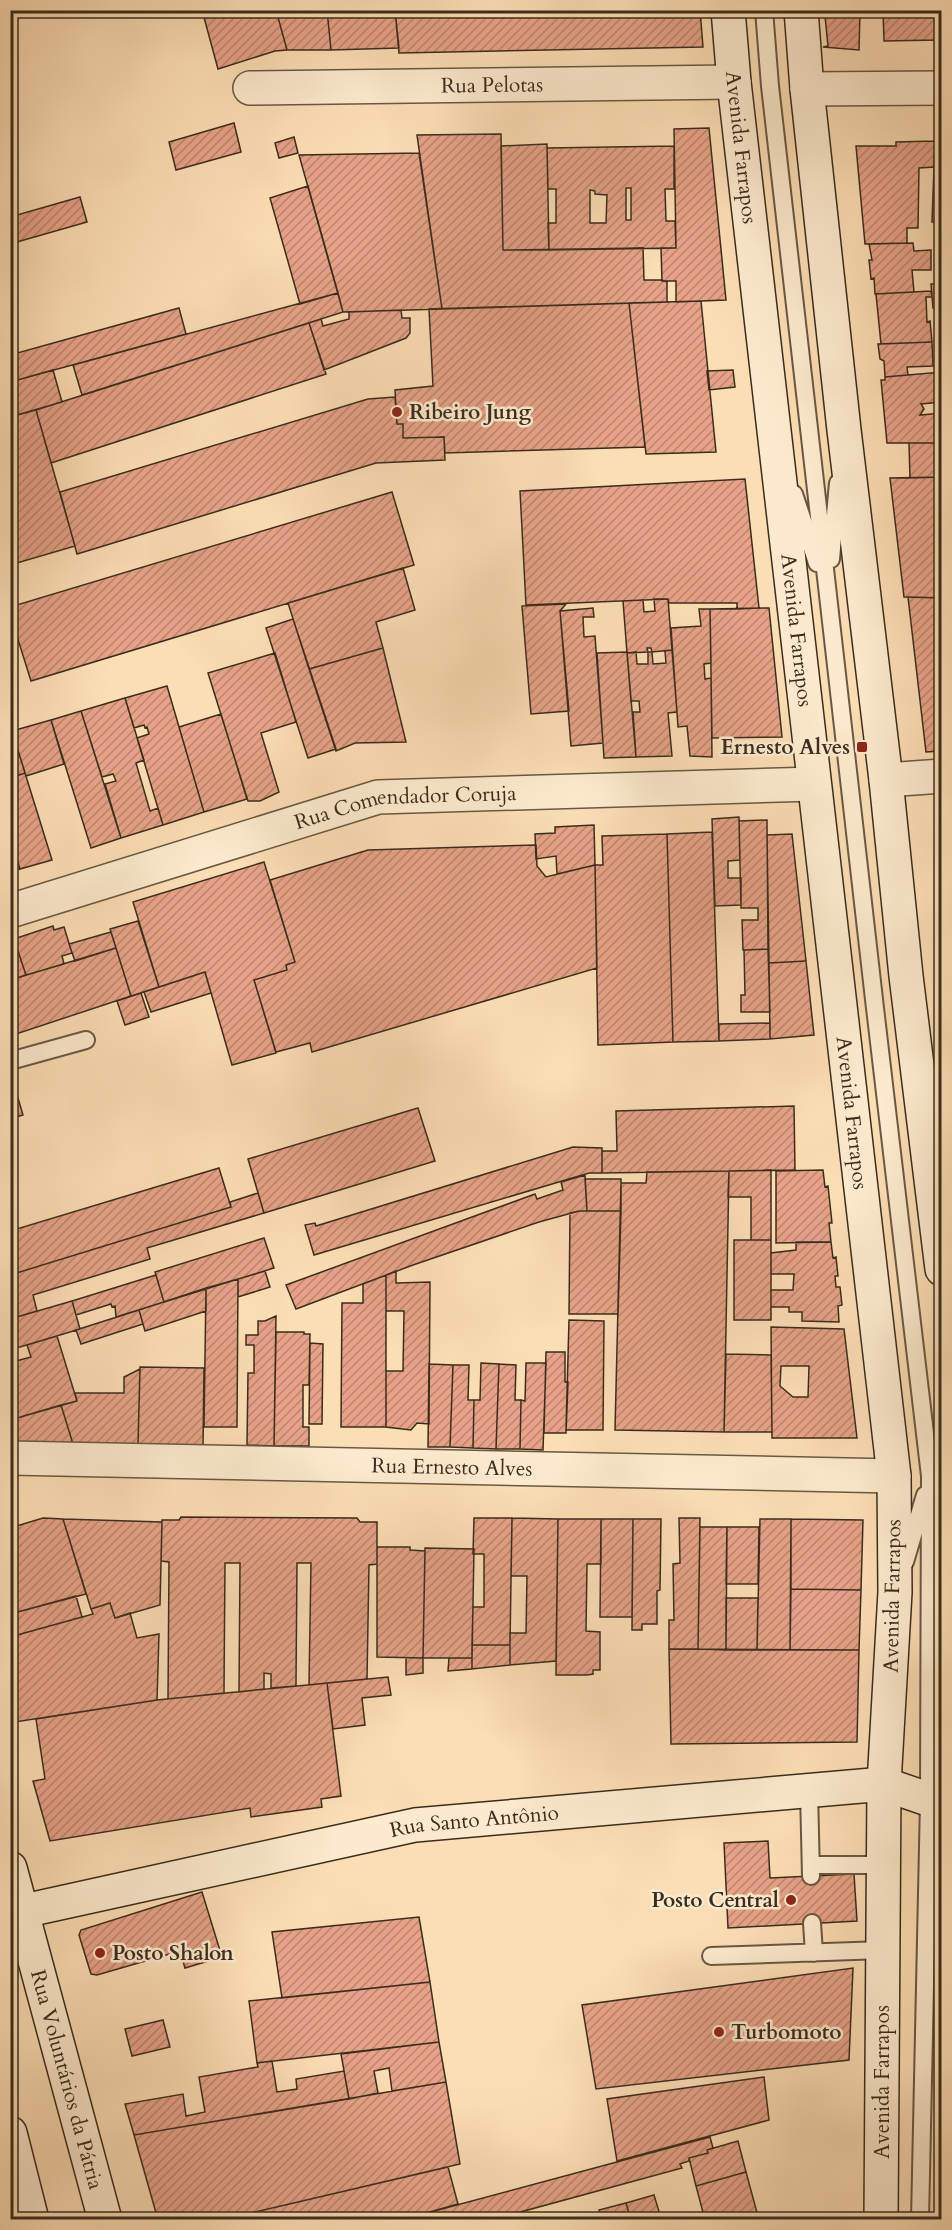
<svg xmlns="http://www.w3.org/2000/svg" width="952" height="2230" font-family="Cardo,serif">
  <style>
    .building { fill: url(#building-hatch); stroke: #3a2c1e; stroke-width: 1.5; fill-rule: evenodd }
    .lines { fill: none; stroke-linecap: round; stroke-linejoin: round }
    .lane-casing { stroke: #6a5844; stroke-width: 20 }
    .street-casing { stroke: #6a5844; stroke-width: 36 }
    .secondary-casing { stroke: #3a2c1e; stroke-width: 36 }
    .lane { stroke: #fdeace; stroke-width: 16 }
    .street { stroke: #fdeace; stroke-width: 33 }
    .secondary { stroke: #fdeace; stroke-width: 33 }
    .poi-dot { fill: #8f2418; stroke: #fdeace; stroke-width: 2 }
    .labels { text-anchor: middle; stroke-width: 5; stroke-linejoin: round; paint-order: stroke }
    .street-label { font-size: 21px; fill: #3a2c1e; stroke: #fdeace }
    .poi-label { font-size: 21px; font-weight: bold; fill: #3a2c1e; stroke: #fdeace; text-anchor: start }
  </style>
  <defs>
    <pattern id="building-hatch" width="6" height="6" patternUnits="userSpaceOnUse" patternTransform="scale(1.5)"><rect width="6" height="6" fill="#e7a287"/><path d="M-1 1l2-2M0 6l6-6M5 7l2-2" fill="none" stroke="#bc846e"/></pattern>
  </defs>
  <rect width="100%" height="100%" fill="#fcdeb4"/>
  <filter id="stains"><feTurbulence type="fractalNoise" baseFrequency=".00333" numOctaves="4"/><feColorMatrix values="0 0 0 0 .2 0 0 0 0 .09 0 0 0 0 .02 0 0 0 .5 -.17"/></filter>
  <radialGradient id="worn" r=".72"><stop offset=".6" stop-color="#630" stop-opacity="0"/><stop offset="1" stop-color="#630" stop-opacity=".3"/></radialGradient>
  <path class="building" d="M202 10H276L287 50 275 51 218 69Z
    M276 10H327L331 50H287Z
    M327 10H395L399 48 331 50Z
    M395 10H700L703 47 399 53Z
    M821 10H844L860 13 859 50 823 47 828 46 825 16H822Z
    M883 10H939V40L884 41Z
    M234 123 241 152 176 170 169 142Z
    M709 128 726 300 676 302V281H662L661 248H676L674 129Z
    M501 134 503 250 643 248 644 280H662L667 282V302L442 309 417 135Z
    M294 137 298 153 279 158 275 143Z
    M935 141 934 167 919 168 918 228H907V243L865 244 856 146H896V142Z
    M935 141H942V222H932Z
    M547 144 549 250H503L501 146Z
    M674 146V189H665L666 221H675L676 248 549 250 548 223H556V189H548L547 148ZM626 188H631V220H626ZM590 190 595 191V194L607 195 606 223H590Z
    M419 153 442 309 343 312 299 155Z
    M308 186 338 293 300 304 270 198Z
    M80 197 87 222 10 244V217Z
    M913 243 914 251 931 250V270H912L914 292 875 294 874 278 871 279 869 260H872L869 244Z
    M931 284H942V308H933Z
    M931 291 932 297H926L927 322 930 321 932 342 881 344 876 294Z
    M338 293 343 312 82 395 73 365Z
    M701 301 716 452 646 454 629 303Z
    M629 303 645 447 445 453 444 437 403 438V424H397L395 390 433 386 429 309Z
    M179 308 186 334 10 382V355Z
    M401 310 402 318H410V333L406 338 324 370 309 323 321 319 323 326 349 319V312Z
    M309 323 326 374 51 463 36 410Z
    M932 342 933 366 907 367 908 375 885 377 884 361 880 359 878 344Z
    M53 370 62 402 10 417V382Z
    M733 370 735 387 709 390 707 371Z
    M942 372V402L921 404 924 409 920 415 942 413V443H887L881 380H885V377Z
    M395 397 397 424H403V438L444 437 445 460 376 463 77 554 60 492 368 399Z
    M36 410 75 546 10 565V417Z
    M909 443H942V477L910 478Z
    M942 477V598L904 597 890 478Z
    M745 479 759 608 737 609V603H669L668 599 526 605 520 491Z
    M392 492 414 565 31 681 10 614V607Z
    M403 568 415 610 376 622 383 648 309 669 288 603Z
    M908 597 942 598V751L926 752Z
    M654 599H668L672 650 652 652 651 648H647L648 652 627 653 623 601 643 600 644 612 655 611Z
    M566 604 560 611 569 711 531 714 522 606Z
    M593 608 594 617H583L584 637 595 636 603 743 571 746 560 611Z
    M769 608 782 737 712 738 710 609Z
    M699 609H710L711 663 704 664 705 679 711 678 712 757 690 756 687 726 678 727 671 628 701 626Z
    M293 619 336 749 308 758 266 628Z
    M383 648 406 742 355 743 336 751 309 669Z
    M672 650 677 712 668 713 672 756 636 757 633 712H640L639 701H631L627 653 636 652 637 664H648V652H652L653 664 666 663 665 651Z
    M627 652 636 757 604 758 597 653Z
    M275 653 296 722 261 733 279 792 260 801H248L208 673Z
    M167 686 204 812 163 825 137 738 149 734 147 727 145 728 144 725 134 728 125 698Z
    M125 698 144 760 136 763 150 811 158 808 163 825 121 838 105 784 116 781 113 774 102 777 81 711Z
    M81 711 121 838 91 848 51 720Z
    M221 714 247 799 204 812 179 727Z
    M51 720 64 764 26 776 12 731Z
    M12 731 25 773 10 778V732Z
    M25 773 52 860 20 869 10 837V778Z
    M739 817 740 860 728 861V878H741V905L715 906 712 819Z
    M942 817V838L937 839V822Z
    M767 820 768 949 743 950 742 920H758V908H741L739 821Z
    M594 825 595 865 557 874 556 856 536 859 535 834 555 833V827Z
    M712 832 719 1041 673 1042 667 834Z
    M667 834 673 1042 598 1045 595 865H603L602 836Z
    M792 834 806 961 769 963 767 835Z
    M10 837 20 869 10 873Z
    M942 838V882H937V839Z
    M536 845 537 866 546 877 595 865 597 968 312 1052 310 1043 276 1052 254 980 287 970 286 965 295 962 270 880 368 850Z
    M264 862 295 962 286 965 287 970 254 980 276 1053 232 1065 205 972 159 987 133 902Z
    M138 921 159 987 131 996 110 929Z
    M53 926 54 930 64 927 72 953 62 956 64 964 26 975 14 939Z
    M111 932 116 948 75 961 69 944Z
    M14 939 26 975 10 980V940Z
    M116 948 131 996 10 1036V980Z
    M768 949 770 1012H741V995H745L744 950Z
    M806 961 814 1035 770 1039 769 963Z
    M205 972 211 993 151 1012 144 992Z
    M141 993 149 1017 125 1025 117 1001Z
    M770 1023V1039L719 1041V1024Z
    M10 1071 23 1115 10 1119Z
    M794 1106 795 1170 602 1173V1151H617L616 1111Z
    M418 1108 435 1161 264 1213 248 1159Z
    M573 1147 602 1148V1173H589L314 1255 305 1225 315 1223 316 1226Z
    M219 1168 231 1207 10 1275V1231Z
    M771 1170V1240H751V1197H728L729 1171Z
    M823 1170 825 1187 828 1186 832 1223H829L831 1242 776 1243V1171Z
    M729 1171 724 1432 615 1430 621 1183H646L647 1172Z
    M585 1175 587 1211H579L539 1222 413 1265 296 1309 286 1285 535 1194 537 1199 563 1190 561 1182Z
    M585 1179H621V1211H587Z
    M258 1193 264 1213 147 1248 150 1259 33 1295 37 1311 10 1319V1275L231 1207 230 1202Z
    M579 1211H621L618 1314H569L570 1213Z
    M264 1238 274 1268 164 1302 155 1272Z
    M734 1240H771V1320H734Z
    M796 1242H831L833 1258 836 1257 838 1276H835L836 1287H840L842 1305 838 1306 839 1322 802 1321V1312H789V1307H771V1290H793L794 1274H771V1253L796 1250Z
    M265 1271 270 1287 238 1297V1279Z
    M396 1271V1283L430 1282 429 1424 417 1423 411 1430 386 1427V1371H403L404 1311H386V1275Z
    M156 1275 164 1302 116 1317 115 1306 112 1307 111 1304 76 1315 72 1301Z
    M386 1275V1427H341L342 1303H363V1284Z
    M238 1279 237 1427H204L206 1288Z
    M206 1288V1311L145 1331 139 1310Z
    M72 1301 80 1329 10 1350V1319Z
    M139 1310 143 1324 81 1344 76 1330Z
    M276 1316 274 1446 247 1445 248 1373H254V1345H246V1335H258V1321H265Z
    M569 1320 604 1321 603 1430H566Z
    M771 1327 844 1329 857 1438H772ZM781 1366H809L808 1397H793L780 1386Z
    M276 1332H304V1334H310L309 1385H303V1427H309V1446H274Z
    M57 1336 77 1401 10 1420V1350L12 1349 16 1361 31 1357 27 1345Z
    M310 1343 323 1344 322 1424H309Z
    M546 1352H565V1382H568L566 1433H544Z
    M726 1354 771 1355 772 1432H724Z
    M481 1363 499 1364 496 1449 473 1448 474 1400H480Z
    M526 1363H546L543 1450 520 1449 521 1400 525 1401Z
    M429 1364 453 1365 450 1447H428Z
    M499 1364 516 1365 515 1400H521L520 1449H496Z
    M453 1365H469L468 1400H474L473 1448 450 1447Z
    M140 1367 204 1368 203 1447 138 1445Z
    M140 1369 138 1445 73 1444 61 1405 77 1401 75 1393H124V1377Z
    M61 1405 73 1444 10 1442V1420Z
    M181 1517 357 1518 360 1522H377V1564L369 1565 367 1679 309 1685 311 1563H297L296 1686 271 1688V1674L264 1673V1689L239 1692 240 1563H225L224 1693 168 1699 169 1562 161 1561 162 1522V1520H179Z
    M43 1518 63 1519 86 1594 10 1614V1528Z
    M474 1518H512L510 1645H472L473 1607H484V1554H473Z
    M512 1518 558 1519 556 1661 510 1665V1633H526L527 1576H511Z
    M679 1518H700L698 1649H669V1620H674L673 1564 680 1563Z
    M63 1519 162 1522 160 1605 115 1618 110 1603 91 1609Z
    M558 1519H601V1564H587L586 1631 600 1632V1670H593V1674L587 1675H556Z
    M601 1519H633L632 1617H600Z
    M633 1519H661L660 1590 657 1591V1624H642V1630H632Z
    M760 1519H791L790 1650H757Z
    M791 1519 863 1520 861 1590 791 1589Z
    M700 1527H727L726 1650 698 1649Z
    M727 1527H759L758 1584H726Z
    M377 1547H410V1550L425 1551 423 1658 377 1657Z
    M425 1548 474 1549 472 1658H423Z
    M791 1589 861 1590 859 1650H790Z
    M76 1596 82 1617 10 1637V1614Z
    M726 1598H758L757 1650H726Z
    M110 1603 115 1618 130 1613 137 1638 159 1634 157 1700 15 1722 10 1706V1637L93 1614 91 1609Z
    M472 1645H510V1665L472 1669Z
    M669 1649 859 1650 857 1742 671 1744Z
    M406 1658H423V1673L406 1675Z
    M449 1658H472V1669L448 1671Z
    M388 1677 391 1695 362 1698 365 1725 333 1729 327 1683Z
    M327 1683 341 1796 321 1799 322 1807 251 1817 250 1808 50 1841 33 1781 45 1779 36 1719 157 1700Z
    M768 1841 770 1878 854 1874 857 1921 728 1928 724 1843Z
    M202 1892 222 1957 185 1968 180 1951 97 1975 91 1974 79 1935 81 1930Z
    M419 1917 430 1982 282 1998 272 1932Z
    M853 1968 849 2060 596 2089 582 2005Z
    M430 1982 439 2042 257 2063 249 2001Z
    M163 2020 170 2047 132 2056 125 2029Z
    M439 2042 446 2082 392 2091 389 2068 374 2071 378 2093 349 2099 341 2054Z
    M272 2061 277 2092 297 2089 296 2079 344 2071 349 2099 134 2135 125 2104 183 2094 186 2116 205 2112 199 2077 258 2067 257 2063Z
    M764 2077 769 2120 617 2161 607 2099Z
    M446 2082 460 2164 221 2220H158L134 2135Z
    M710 2137 713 2148 707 2150 708 2153 689 2158V2161L680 2164 682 2168 491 2220H401Z
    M738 2141 746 2172 696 2186 689 2158 708 2153 707 2150Z
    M448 2167 458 2204 401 2220H221Z
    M746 2172 759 2220H705L696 2186Z
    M654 2195 661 2218 631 2220 626 2203Z
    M626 2203 631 2220H602L599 2210Z"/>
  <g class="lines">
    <g class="lane-casing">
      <path id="lane" d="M764 10 770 86 875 1008 930 1476 929 1800 920 2220
        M794 494 817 563
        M831 559 838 483
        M10 1061 86 1040
        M905 1562 925 1495
        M809 1791 811 1876
        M811 1865H884
        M812 1923 814 1953
        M711 1956 883 1950"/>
    </g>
    <g class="street-casing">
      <g id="street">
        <path id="s1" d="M250 88 734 82"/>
        <path d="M807 89 942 88"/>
        <path d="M886 780 942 776"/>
        <path id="s2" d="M10 911 378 797 814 784"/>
        <path id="s3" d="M10 1458 894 1476"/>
      </g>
    </g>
    <g class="secondary-casing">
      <g id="secondary">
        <path id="s4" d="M728 10 734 82 894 1476 895 1592 884 1784 881 2220"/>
        <path d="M801 10 807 89 844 430 886 780 906 976 942 1269"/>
        <path id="s5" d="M10 1868 105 2220"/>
        <path id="s6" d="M10 1914 415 1825 884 1784 942 1804"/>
        <path d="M10 2133 32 2220"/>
      </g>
    </g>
    <use href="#lane" class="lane"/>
    <use href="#street" class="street"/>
    <use href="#secondary" class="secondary"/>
  </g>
  <g class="poi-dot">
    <circle cx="397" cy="412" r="6"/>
    <rect x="856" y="741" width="12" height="12" rx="3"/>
    <circle cx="791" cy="1900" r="6"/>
    <circle cx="100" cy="1953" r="6"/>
    <circle cx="719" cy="2032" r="6"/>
  </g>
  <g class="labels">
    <g class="street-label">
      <text dy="7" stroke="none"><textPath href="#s1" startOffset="242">Rua Pelotas</textPath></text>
      <text dy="7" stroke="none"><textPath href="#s4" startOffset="138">Avenida Farrapos</textPath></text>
      <text dy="7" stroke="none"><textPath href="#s4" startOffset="624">Avenida Farrapos</textPath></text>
      <text dy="7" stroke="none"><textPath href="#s2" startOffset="411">Rua Comendador Coruja</textPath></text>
      <text dy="7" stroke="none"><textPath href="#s4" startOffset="1110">Avenida Farrapos</textPath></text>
      <text dy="7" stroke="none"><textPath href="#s3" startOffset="442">Rua Ernesto Alves</textPath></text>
      <text transform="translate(892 1596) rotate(-89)" y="7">Avenida Farrapos</text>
      <text dy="7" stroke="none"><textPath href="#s6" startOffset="474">Rua Santo Antônio</textPath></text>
      <text dy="7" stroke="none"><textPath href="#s5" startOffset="219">Rua Voluntários da Pátria</textPath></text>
      <text transform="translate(882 2082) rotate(-90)" y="7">Avenida Farrapos</text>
    </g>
    <g class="poi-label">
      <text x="409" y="419">Ribeiro Jung</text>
      <text x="850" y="754" text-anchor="end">Ernesto Alves</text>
      <text x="779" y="1907" text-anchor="end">Posto Central</text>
      <text x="112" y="1960">Posto Shalon</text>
      <text x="731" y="2039">Turbomoto</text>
    </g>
  </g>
  <rect width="952" height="2230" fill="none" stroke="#fcdeb4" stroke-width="36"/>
  <rect x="12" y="12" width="928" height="2206" fill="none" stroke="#3a2c1e" stroke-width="3"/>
  <rect x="18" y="18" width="916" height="2194" fill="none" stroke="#3a2c1e" stroke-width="1.5"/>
  <rect width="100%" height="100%" filter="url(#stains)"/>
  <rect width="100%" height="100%" fill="url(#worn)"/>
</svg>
